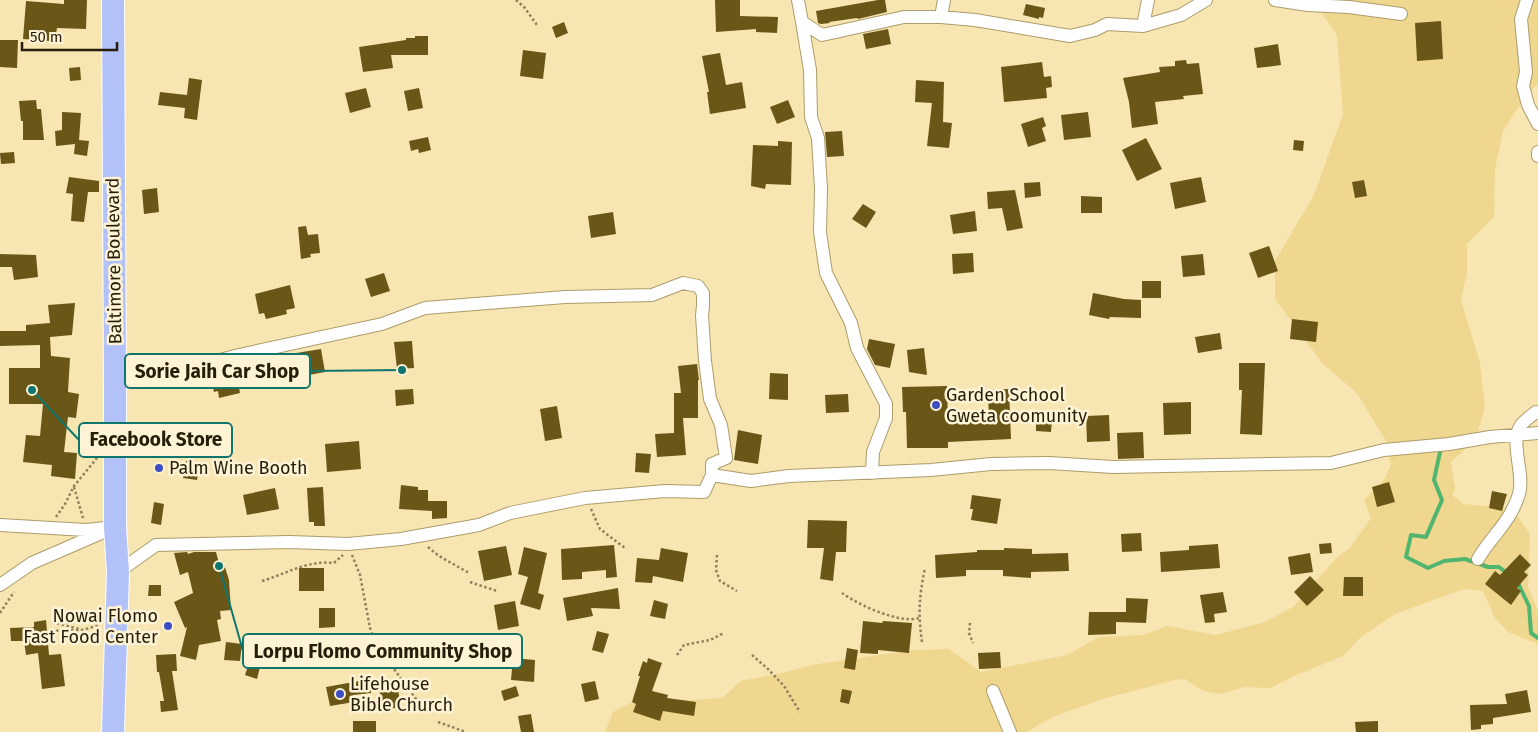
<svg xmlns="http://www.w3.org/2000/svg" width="1538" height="732" font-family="'Fira Sans',sans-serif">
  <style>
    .green { fill: #efd78f }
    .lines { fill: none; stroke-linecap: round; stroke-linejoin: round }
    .stream { stroke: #50b56f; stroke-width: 4 }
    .building { fill: #6a5717 }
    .street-casing { stroke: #ad9c6b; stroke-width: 14 }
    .highway-casing { stroke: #fff; stroke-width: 24 }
    .path { stroke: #8e815e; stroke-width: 2.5; stroke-dasharray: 2.5 2.5; stroke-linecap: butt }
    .street { stroke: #fff; stroke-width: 12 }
    .highway { stroke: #b2c2f8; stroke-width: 22 }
    .poi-dot { fill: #3d4ec2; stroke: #fef3d4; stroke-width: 2 }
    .labels { text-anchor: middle; stroke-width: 5; stroke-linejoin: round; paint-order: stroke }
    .street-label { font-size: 18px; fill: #251e0a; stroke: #fef3d4 }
    .poi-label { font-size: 18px; fill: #251e0a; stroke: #fef3d4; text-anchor: start }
    .leader { fill: none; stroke: #0f766e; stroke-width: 2 }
    .callout-dot { fill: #0f766e; stroke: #fef3d4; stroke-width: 2 }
    .callout { fill: #fef3d4; stroke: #0f766e; stroke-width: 2 }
    .callout-label { font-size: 19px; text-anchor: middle; font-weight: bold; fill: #251e0a }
  </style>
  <rect width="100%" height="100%" fill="#f7e5b2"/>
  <path class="green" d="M1313 0H1538V84L1526 95 1503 131 1495 169 1494 217 1467 244V273L1461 300 1480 363 1485 407 1476 439 1451 462 1455 489 1452 495 1463 504 1498 507 1514 511 1530 534 1528 587 1538 611V644L1508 632 1495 618 1483 591 1464 589 1395 614 1361 637 1343 656 1294 676 1271 688 1244 687 1222 694 1203 691 1185 679 1175 680 1106 698 1055 716 1026 732H605L613 712 642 697 658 700H694L722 698 741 681 782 673 812 665 913 650 949 649 981 672 1067 655 1099 637 1144 635 1167 626 1216 635 1265 622 1293 607 1337 557 1350 548 1371 518 1364 500 1383 481 1391 465 1386 441 1357 393 1322 363 1275 299V261L1314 195 1343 114 1337 35Z"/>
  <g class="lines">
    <path class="stream" d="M1440 452 1434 480 1442 500 1426 537 1411 535 1406 557 1428 568 1444 561 1465 559 1488 567H1499L1508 574
      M1517 581 1529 606 1531 633 1538 638"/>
  </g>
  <path class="building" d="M64 0H87L86 29 57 28 56 34H52L51 41 23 39 26 1 64 4Z
    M715 0H740V16L778 17 777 33 756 32V29L716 32Z
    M878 0H885L887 12 858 19 857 18 829 22 830 23 821 24 818 23 816 11Z
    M1026 4 1045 8 1043 18 1039 17V19L1023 15Z
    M1441 21 1443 59 1417 61 1415 23Z
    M564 22 568 33 556 38 552 27Z
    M888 29 891 44 866 49 863 34Z
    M415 36H428V55H391L393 68 363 72 359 47 406 40V38H415Z
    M0 40H18L17 68 0 67Z
    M1278 44 1281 65 1257 68 1254 48Z
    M523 50 546 53 543 79 520 76Z
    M720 53 726 85 742 82 746 108 710 114 707 92H709L702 56Z
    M1186 60 1187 64 1199 63 1203 94 1183 96 1184 99 1155 102 1158 124 1132 128 1129 102 1123 78 1160 72 1159 67 1175 66V61Z
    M1042 62 1044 77 1051 76 1052 87 1046 88 1047 98 1004 102 1001 67Z
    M80 67 81 80 70 81 69 68Z
    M189 78 202 80 197 120 184 118 185 108 158 105 160 92 187 95Z
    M916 80 944 82 943 122 952 123 949 148 927 146 932 103 915 102Z
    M366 88 371 107 350 113 345 93Z
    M419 88 423 108 408 111 404 91Z
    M36 100 37 109H41L44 140H23V121H21L19 101Z
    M788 100 795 117 777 124 770 107Z
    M62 112 81 113 79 140 89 141 87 156 74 154 75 144 56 146 55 131 62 130Z
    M1088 112 1091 137 1064 140 1061 115Z
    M1043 117 1046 126 1042 128 1046 141 1028 147 1021 124Z
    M842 131 844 156 827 157 825 132Z
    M428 137 431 150 419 153 418 149 411 151 409 141Z
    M1146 138 1162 169 1137 181 1122 150Z
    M1294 140 1304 141 1303 151 1293 150Z
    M778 141 792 142 791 185 766 184 765 189 751 186 753 145 778 146Z
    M14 152 15 163 1 164 0 153Z
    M69 177 99 181V192H88L84 222 71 221 73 194 66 193Z
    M1201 177 1206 202 1175 209 1170 183Z
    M1364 180 1367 196 1355 198 1352 182Z
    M1040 182 1041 196 1025 198 1024 183Z
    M157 188 159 212 144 214 142 190Z
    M1015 190 1023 228 1007 231 1002 208 988 209 987 192Z
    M1081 196 1102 197V213H1081Z
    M863 204 876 212 866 228 852 219Z
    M975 211 977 231 953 234 950 215Z
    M613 212 616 234 591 238 588 216Z
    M306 226 308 235 318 234 320 253 310 254 311 257 301 259 298 227Z
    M1269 246 1278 271 1258 278 1249 253Z
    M973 253 974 272 953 274 952 254Z
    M0 254 36 255 38 277 14 280 12 267H0Z
    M1203 254 1205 275 1183 277 1181 256Z
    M384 273 390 291 371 297 365 279Z
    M1142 281H1161V298H1142Z
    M290 285 295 308 286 310 287 314 266 319 264 313 259 314 255 294Z
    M1093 293 1124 299 1141 300V318L1110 317 1109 319 1089 315Z
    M75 303 72 335 50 337 51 356 70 358 68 392 79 394 76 418 68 417 64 452 77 453 75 479 51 476 52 465 23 462 26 435 40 436 43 404H9V368H40V345L0 346V331H26V325L50 323 48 305Z
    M1292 319 1318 322 1316 342 1290 339Z
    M1220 333 1222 349 1198 353 1195 337Z
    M869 339 895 344 890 368 875 365 867 349Z
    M412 341 414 368 397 369 394 342Z
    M924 348 927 375 909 372 907 350Z
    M321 349 325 372 282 380 278 356Z
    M1239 363H1265L1262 435 1240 434 1242 390H1239Z
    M697 364 699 380H698V418H683L686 455 657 457 655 434 674 433V393H681L678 366Z
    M235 365 240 393 219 398 218 391 214 392 211 379H215L214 370Z
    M770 373 788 374V400L769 399Z
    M947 386 948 421 989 419 988 390 1009 389 1011 439 948 442V448H907L906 412H903L902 387Z
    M413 389 414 404 396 406 395 390Z
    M848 394 849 412 826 413 825 395Z
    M1191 402V434L1164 435 1163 403Z
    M557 406 562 438 545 441 540 409Z
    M1109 415 1110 441 1087 442 1086 416Z
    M1036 419 1052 420 1051 432 1036 431Z
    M225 422 227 444 203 445 201 424Z
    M738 430 762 435 758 464 734 460Z
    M1143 432 1144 458 1118 459 1117 433Z
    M359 441 361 469 327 472 325 444Z
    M636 453 651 454 649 473 635 472Z
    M186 461 200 463 197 480 183 478Z
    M1389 482 1395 502 1377 507 1372 487Z
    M401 485 418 487V490H428V501H447V518L432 519V511L399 509Z
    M323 487 325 526H314V522H309L307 488Z
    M275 488 279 509 247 515 243 495Z
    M1492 491 1507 494 1502 511 1489 508Z
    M972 495 1001 499 997 524 971 520 973 509H970Z
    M154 502 164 504 161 525 151 523Z
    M808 520 847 521 846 552H836L833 581 820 579 824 548H807Z
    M1141 533 1142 551 1122 552 1121 534Z
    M1331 543 1332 553 1320 554 1319 544Z
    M1218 544 1220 568 1161 572 1160 552 1189 550V546Z
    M614 545 617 577 606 578V570L582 572V579L562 580 561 549Z
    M506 546 512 575 484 581 478 551Z
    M524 547 547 553 538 593 544 595 540 610 520 604 528 577 518 574Z
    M661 548 688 553 683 582 653 576 652 583 635 582 637 558 659 560Z
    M1004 548 1032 549V554L1068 553 1069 571 1031 572V578L1003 576V570H966V576L936 578 935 555 977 552V550H1004Z
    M187 552 188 554 194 552H216L219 563 223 561 229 580 231 610 220 611 221 619 217 620 221 641 199 645 196 660 180 656 187 627 185 628 174 602 193 593 188 572 180 575 174 553Z
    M1310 553 1313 572 1291 575 1288 557Z
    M1520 554 1531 565 1524 572 1528 575 1517 588 1521 591 1511 605 1485 584 1495 571 1500 575Z
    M299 568H324V591H299Z
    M1310 576 1324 590 1307 606 1294 592Z
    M1344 577H1363V596H1343Z
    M149 585H161V596H148Z
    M618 588 620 609 591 608 593 616 567 621 563 598Z
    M1223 592 1227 612 1214 614 1215 622 1205 623 1200 595Z
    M1126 598 1148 599 1146 623 1116 622V634L1088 635 1089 612H1126Z
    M654 600 668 604 665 619 650 616Z
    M515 601 519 626 498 630 494 605Z
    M319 608H335V627L319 628Z
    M46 620 49 655 61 654 65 686 42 689 38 653 26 655 24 641H11L10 628 34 627V622Z
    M863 621 882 623 883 621 912 623 909 653 878 650V654L860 653Z
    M597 631 609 634 603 653 592 650Z
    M226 642 242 644 240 661 224 660Z
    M847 648 858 650 855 670 844 668Z
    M1000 652 1001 668 979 669 978 653Z
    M176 654 177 671H172L178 710 161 712 160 701H164L159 672H157L156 655Z
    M513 658 535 660 534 682 511 680Z
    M648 658 662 663 652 691 668 695 667 698 696 702 694 716 663 711 660 721 633 712 636 704 632 702 640 676H638L643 661 647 663Z
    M249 663 260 667 257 679 245 675Z
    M370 679 371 693 353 695 354 702 330 706 326 687Z
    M595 681 599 699 585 702 581 684Z
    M397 683 401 707 382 710 379 686Z
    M516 686 519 696 504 701 501 691Z
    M842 689 852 691 849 704 840 702Z
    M1527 690 1531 712 1493 718V724L1481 725V729L1471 730 1470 705 1507 704 1505 694Z
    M531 714 534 732H521L518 716Z
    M353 721H376V732H353Z
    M1378 721V732H1356L1355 722Z"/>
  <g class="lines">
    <g class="street-casing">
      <path id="street" d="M798 0 802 22 822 35 904 17H941L975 20 1070 36 1095 30 1107 24 1143 26 1181 15 1206 0
        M1275 0 1308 5 1349 7 1401 14
        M1527 0 1521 19 1526 72 1523 86 1528 105 1538 124
        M941 17 944 0
        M802 22 810 70 811 117 818 138 821 189 820 232 826 273 851 323 857 348 886 404V418L873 452 872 473
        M1143 26 1148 0
        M1538 152V156
        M115 383 174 372 239 355 382 324 425 308 565 297 652 295 683 283 698 286 703 293V306L702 315 705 361 710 399 721 425 726 458 712 464V475L751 481 789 476 931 470 991 464 1049 463 1113 467 1331 463 1384 450 1449 444 1490 437 1538 433
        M0 525 86 530 115 527 32 563 0 585
        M1478 559C1492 535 1510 523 1519 494 1525 474 1509 442 1521 425 1525 420 1531 416 1536 412L1538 413
        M118 572 156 545 289 542 348 544 401 539 479 525 510 513 585 498 665 491 704 492 712 475
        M993 691 1010 732"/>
    </g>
    <g class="highway-casing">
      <path id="highway" d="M113 0 115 383V527L118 572 113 732"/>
    </g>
    <path class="path" d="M516 0 524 7 537 25
      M74 487 83 518
      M591 509 600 529 625 548
      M56 517 65 504 74 486 97 458
      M428 547 439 556 469 573
      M352 555 360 575 370 628 379 656 394 669 415 698 439 710
      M717 555 716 570 720 581 737 591
      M262 581C286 574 307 560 334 563L343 555
      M470 582 497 591
      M842 593C859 605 899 624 919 618
      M0 613 14 592
      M52 622 83 630 99 625
      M970 623 969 633 973 643
      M51 631 79 630
      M922 642C918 613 919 597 925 568
      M677 655 684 645 710 640 724 633
      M752 655 768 669 784 686 800 712
      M438 722 466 732"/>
    <use href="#street" class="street"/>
    <use href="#highway" class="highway"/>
  </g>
  <g class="poi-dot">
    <circle cx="936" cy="405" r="5"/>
    <circle cx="159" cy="468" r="5"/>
    <circle cx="168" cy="626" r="5"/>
    <circle cx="340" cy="694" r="5"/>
  </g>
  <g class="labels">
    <g class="street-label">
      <text transform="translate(114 261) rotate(-91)" y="6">Baltimore Boulevard</text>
    </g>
    <g class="poi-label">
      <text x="946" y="401">Garden School<tspan x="946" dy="21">Gweta coomunity</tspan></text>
      <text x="169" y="474">Palm Wine Booth</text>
      <text x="158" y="622" text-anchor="end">Nowai Flomo<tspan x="158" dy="21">Fast Food Center</tspan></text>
      <text x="350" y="690">Lifehouse<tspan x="350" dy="21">Bible Church</tspan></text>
    </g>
  </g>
  <path class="leader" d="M402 370L310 371M32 390L79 440M219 566L243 651"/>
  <g class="callout-dot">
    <circle cx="402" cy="370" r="5"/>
    <circle cx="32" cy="390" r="5"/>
    <circle cx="219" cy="566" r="5"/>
  </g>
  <g class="callout">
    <rect x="125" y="354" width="185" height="34" rx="5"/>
    <rect x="79" y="423" width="153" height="34" rx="5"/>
    <rect x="243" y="634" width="279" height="34" rx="5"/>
  </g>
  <g class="callout-label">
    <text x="217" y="378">Sorie Jaih Car Shop</text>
    <text x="156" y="446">Facebook Store</text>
    <text x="383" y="658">Lorpu Flomo Community Shop</text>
  </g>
  <path d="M22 42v8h95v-8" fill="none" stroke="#251e0a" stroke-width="2.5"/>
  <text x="30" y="42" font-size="15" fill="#251e0a" stroke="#fef3d4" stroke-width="4" paint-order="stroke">50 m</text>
</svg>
